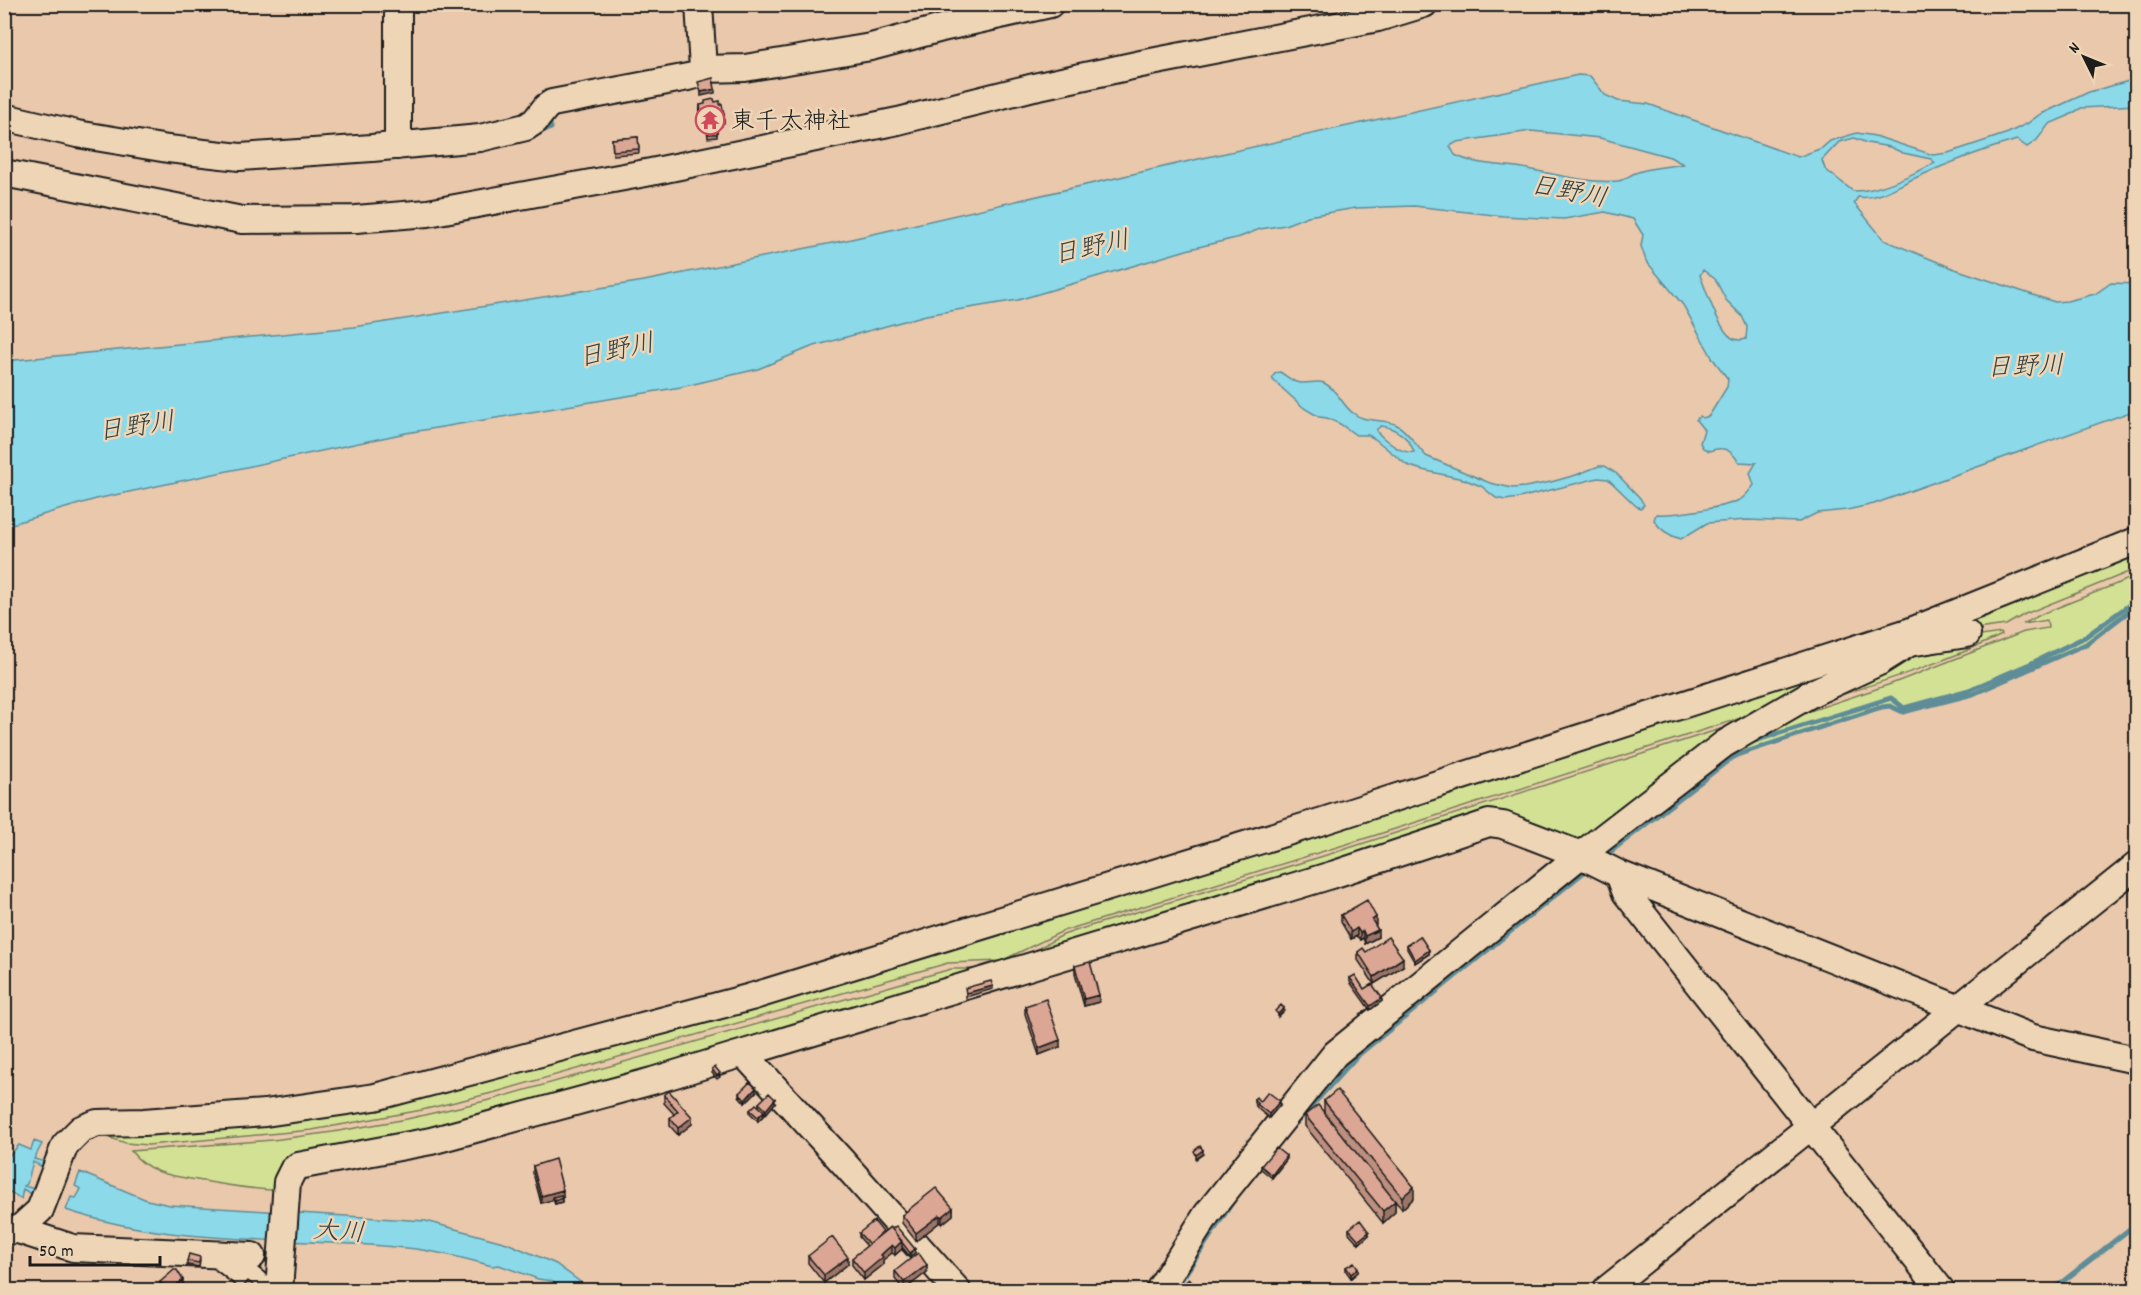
<svg xmlns="http://www.w3.org/2000/svg" width="2141" height="1295" font-family="Dekko,'Klee One',sans-serif">
  <style>
    .green { fill: #d3e195; stroke: #787e58; stroke-width: 1.5 }
    .water { fill: #8bd9e9; stroke: #5f8d97; stroke-width: 1.5; fill-rule: evenodd }
    .lines { fill: none; stroke-linecap: round; stroke-linejoin: round }
    .stream { stroke: #5f8d97; stroke-width: 5 }
    .minor-casing { stroke: #1c1c1c; stroke-width: 30 }
    .minor { stroke: #eed5b6; stroke-width: 26 }
    .wall { fill: #bd8f7f; stroke: #1c1c1c; stroke-width: 1.5 }
    .shaded-wall { fill: #9a7468; stroke: #1c1c1c; stroke-width: 1.5 }
    .building { fill: #dca694; stroke: #1c1c1c; stroke-width: 1.5 }
    .labels { text-anchor: middle; stroke-width: 5; stroke-linejoin: round; paint-order: stroke }
    .poi-label { font-size: 24px; fill: #1c1c1c; stroke: #eed5b6; text-anchor: start }
    .water-label { font-size: 26px; font-style: italic; fill: #324245; stroke: #eed5b6 }
  </style>
  <rect width="100%" height="100%" fill="#eac8ac"/>
  <filter id="ink" filterUnits="userSpaceOnUse"><feTurbulence type="fractalNoise" baseFrequency=".0167" numOctaves="2"/><feDisplacementMap in="SourceGraphic" scale="12" xChannelSelector="R" yChannelSelector="G"/><feConvolveMatrix kernelMatrix="1 2 1 2 8 2 1 2 1" color-interpolation-filters="sRGB"/></filter>
  <g filter="url(#ink)">
    <path class="green" d="M2136 548V569L2025 614 2006 625 1926 636Z
      M2136 576V605L2085 643 1996 684 1973 693 1906 710C1895 711 1893 704 1881 706L1740 753 1730 758 1603 856 1604 845 1765 726 1891 684 2024 632 2048 628 2047 620 2023 624 2044 613Z
      M2001 633 2002 635C1937 666 1864 687 1795 710L1933 643Z
      M1888 644 1772 708 1373 836 1063 931 1001 961 948 963 496 1092 422 1110 312 1130 148 1145 126 1143 98 1134 382 1099Z
      M1745 721 1583 846 1500 821 1024 956 1063 935 1090 926 1330 854Z
      M951 969H993L726 1056 296 1163 276 1189 273 1190C248 1189 227 1185 203 1181 175 1176 149 1175 131 1151L273 1140 333 1132 407 1119 494 1099Z"/>
    <path class="water" d="M1578 75 1590 76 1605 95 1618 101 1648 104 1798 157 1822 148 1830 141 1857 133 1875 136 1933 155 1948 153 2008 133 2028 123 2039 115 2089 92 2136 79V105L2081 108 2068 116 2049 124 2037 140 2027 147 2017 140C1982 150 1948 163 1915 178 1897 186 1878 200 1858 197L1854 203 1884 240 1955 269 2036 296 2055 302 2067 301 2095 294 2111 283 2136 284V410L1874 504 1847 510 1817 513 1799 522 1747 520 1707 523 1681 539C1670 536 1660 530 1654 520L1656 514C1673 515 1726 508 1741 499 1746 496 1750 490 1754 485L1750 473 1756 463 1739 462C1730 449 1724 446 1709 451L1703 448 1700 443 1704 430 1696 420 1700 416 1703 418 1709 416 1727 387 1728 379 1713 359 1683 305 1646 261 1641 246 1643 235 1633 219 1605 212 1564 219 1503 216 1414 206 1356 208 1308 216 1285 225 1260 229 1240 237 1190 249 1018 300 926 315 857 334 811 347 758 369 681 387 406 433 96 499 5 526V361L354 327 644 281 847 240 1185 162ZM1531 131 1600 138 1670 157 1683 164C1668 167 1653 167 1638 172 1630 174 1626 180 1618 181 1589 184 1546 172 1517 167 1495 164 1475 165 1455 155L1450 146 1457 142ZM1854 138 1867 143 1890 147 1903 153 1931 159 1935 163C1913 174 1878 192 1853 191L1825 169 1822 160 1839 142ZM1703 270 1715 279 1726 300 1742 316 1747 327 1746 339C1742 340 1737 341 1732 338 1719 330 1706 290 1700 275Z
      M1280 372C1285 375 1291 380 1296 382 1305 385 1316 380 1324 383 1337 389 1342 405 1353 413 1365 423 1384 418 1397 425 1410 433 1416 446 1426 456L1490 483 1512 488 1525 487 1551 482 1576 475 1599 466H1605L1617 474 1640 498 1644 505 1640 508 1636 506 1608 479 1598 478 1519 498 1505 500 1496 498 1481 486 1463 479 1422 470 1407 465 1375 439 1368 435H1356L1340 424 1327 418 1319 417 1304 408 1273 380 1272 377 1276 373ZM1381 426C1396 428 1409 437 1414 452 1401 454 1386 441 1377 432V429Z
      M34 1141 42 1144 34 1159 50 1163 47 1169 33 1162 27 1184 24 1186 39 1190 36 1197 23 1189 21 1199 5 1189V1160L19 1145 31 1150Z
      M80 1172 147 1200 170 1205 426 1221 507 1243 556 1264 591 1290H565L551 1281 538 1279 499 1265 492 1266C464 1258 436 1251 407 1248 291 1236 180 1248 66 1210L71 1197 76 1198 81 1189 75 1186Z"/>
    <g class="lines">
      <path class="stream" d="M953 4V17
        M1057 8 1073 4
        M538 132 551 128 549 118
        M1748 743 1891 698 1904 708 1969 690 2032 663 2085 637 2136 600
        M1610 852 1730 759 1740 754 1882 707 1890 706 1903 712 1973 694 2086 644 2136 606
        M1495 908 1548 865
        M1297 1122 1357 1056 1589 868
        M1175 1290 1234 1200
        M2052 1290 2136 1224"/>
      <g class="minor-casing">
        <path id="minor" d="M398 4V146
          M699 4 703 69
          M4 117 77 134 168 149 240 157 372 148 480 138 526 127 535 121 546 107 552 103 688 77 700 74 703 69 745 68 871 47 946 27 1050 4
          M4 173 242 220 356 219 428 213 651 172 898 121 1034 87 1141 64 1378 18 1424 4
          M1909 643 1967 634
          M1619 874 1626 893 1941 1290
          M744 1054 841 1160 957 1290
          M18 1230 40 1210 65 1145 81 1129 97 1123 144 1122 265 1113 375 1097 751 997 1323 821 1911 631 2136 541
          M5 1231 18 1230 73 1248 252 1256
          M219 1255 255 1283 261 1290
          M279 1290 287 1182 293 1170 298 1166 431 1141 652 1081 1335 874 1489 823 1503 825 1581 855 1619 874 2033 1038 2136 1060
          M1159 1290 1207 1214 1335 1054 1583 853 1724 744 1812 693 1879 662 1909 643 1910 636
          M1606 1290 2136 866"/>
      </g>
      <use href="#minor" class="minor"/>
    </g>
    <path class="wall" d="M715 102 720 105 724 115V123H722V126L717 127V137L708 138 707 128 704 129 703 126 700 127 699 119 700 105Z
      M638 137 639 153 613 155 612 139Z
      M1341 915 1376 925H1375L1378 937 1365 944 1363 938 1360 940 1357 936 1351 939 1341 922Z
      M1407 945 1429 954 1415 963 1407 949Z
      M1358 952H1366L1403 966 1374 984 1358 960Z
      M1075 966 1099 1002 1084 1006 1075 974Z
      M1350 978 1364 989 1382 1001 1370 1010 1350 982Z
      M1025 1006 1060 1047 1039 1055 1025 1014Z
      M712 1069 720 1077 717 1079 712 1073Z
      M756 1092 745 1103 739 1096V1093Z
      M664 1095 692 1124 678 1135 670 1126V1118L674 1114 664 1103Z
      M1254 1099 1260 1102 1280 1105 1269 1118 1258 1109 1254 1103Z
      M1324 1101 1414 1198 1402 1209 1395 1201V1212L1383 1223 1305 1126V1115L1324 1112Z
      M759 1103H775L766 1114 764 1112V1115L758 1121 750 1113V1110L759 1106Z
      M1286 1160 1272 1178 1261 1169V1166Z
      M533 1166 563 1197H561L562 1202 555 1204 553 1200 541 1203 533 1173Z
      M953 1208V1215L942 1224 940 1222 916 1241 902 1223V1215Z
      M890 1227 915 1253 910 1257 902 1247V1249L895 1255 892 1253 885 1258 883 1260V1265L864 1280 852 1265V1258L867 1246 859 1237V1233L883 1232Z
      M1349 1229 1369 1235 1359 1244 1349 1233Z
      M808 1256 848 1264 824 1283 808 1263Z
      M187 1261H200L199 1267 187 1265Z
      M1346 1267 1358 1272 1351 1278 1346 1271Z
      M895 1271 927 1272 904 1290 895 1279Z
      M160 1282 183 1284 175 1290H164L160 1286Z"/>
    <path class="shaded-wall" d="M715 89V93L701 96V92Z
      M700 119H703V126L700 127Z
      M1376 917V925L1372 927V920Z
      M1357 928V936L1351 939V932Z
      M1378 930V937L1365 944V936Z
      M1363 931V938L1360 940V933Z
      M1429 950V954L1415 963V960Z
      M1403 958V966L1374 984V977Z
      M993 986V989L966 997V993Z
      M1099 995V1002L1084 1006V999Z
      M1382 998V1001L1370 1010V1006Z
      M1284 1008V1011L1278 1017V1014Z
      M1060 1040V1047L1039 1055V1048Z
      M756 1088V1092L745 1103V1100Z
      M775 1099V1103L766 1114V1110Z
      M1280 1101V1105L1269 1118V1114Z
      M764 1111V1115L758 1121V1117Z
      M692 1117V1124L678 1135V1128Z
      M1203 1150V1154L1196 1159V1155Z
      M1286 1156V1160L1272 1178V1175Z
      M1414 1187V1198L1402 1209V1197Z
      M563 1190V1197L555 1199 553 1197V1200L541 1203V1196Z
      M562 1198V1202L555 1204V1201Z
      M1395 1201V1212L1383 1223V1211Z
      M953 1208V1215L942 1224V1217Z
      M940 1215V1222L916 1241V1233Z
      M1369 1232V1235L1359 1244V1240Z
      M902 1241V1249L895 1255V1248Z
      M892 1245V1253L883 1260V1265L864 1280V1273L885 1251Z
      M915 1249V1253L910 1257V1253Z
      M848 1257V1264L824 1283V1275Z
      M927 1265V1272L904 1290V1282Z
      M1358 1268V1272L1351 1278V1274Z
      M183 1280V1284L175 1290H170Z"/>
    <path class="building" d="M713 78 715 89 701 92 698 82Z
      M714 99 715 102 720 101V105L722 104 724 115H722V119L704 121 703 119H700L699 111H701L700 105 705 104V101Z
      M717 124V134H708L707 125Z
      M638 137 639 149 613 151 612 139Z
      M1367 900 1376 917 1372 920 1378 930 1365 936 1363 931 1360 933 1357 928 1351 932 1341 915Z
      M1420 936 1429 950 1415 960 1407 945Z
      M1388 937 1403 958 1374 977 1358 952 1363 948 1366 952Z
      M1090 962 1099 995 1084 999 1075 966Z
      M1355 975 1364 989 1372 984 1382 998 1370 1006 1350 978Z
      M991 981 993 986 966 993 965 988Z
      M1046 999 1060 1040 1039 1048 1025 1006Z
      M1281 1005 1284 1008 1278 1014 1275 1011Z
      M715 1067 720 1073 717 1076 712 1069Z
      M750 1082 756 1088 745 1100 739 1093Z
      M1337 1090 1414 1187 1402 1197 1324 1101Z
      M669 1091 692 1117 678 1128 670 1118 678 1111 664 1095Z
      M1268 1092 1280 1101 1269 1114 1258 1105 1254 1099 1256 1097 1260 1102Z
      M769 1093 775 1099 766 1110 759 1103Z
      M756 1104 764 1111 758 1117 750 1110Z
      M1318 1105 1395 1201 1383 1211 1305 1115Z
      M1200 1146 1203 1150 1196 1155 1194 1151Z
      M1276 1148 1286 1156 1272 1175 1261 1166Z
      M555 1159 563 1190 541 1196 533 1166Z
      M936 1188 953 1208 942 1217 940 1215 916 1233 902 1215Z
      M561 1195 562 1198 555 1201 553 1197Z
      M1360 1220 1369 1232 1359 1240 1349 1229Z
      M874 1221 883 1232 869 1244 859 1233Z
      M896 1226 915 1249 910 1253 892 1229Z
      M890 1227 902 1241 895 1248 892 1245 885 1251 881 1255 883 1257 864 1273 852 1258Z
      M832 1237 848 1257 824 1275 808 1256Z
      M918 1253 920 1255 927 1265 904 1282 895 1271Z
      M189 1254 200 1257 199 1263 187 1261Z
      M1354 1262 1358 1268 1351 1274 1346 1267Z
      M174 1270H177L183 1280 170 1290H167L160 1282Z
      M1189 1279 1199 1290H1184L1180 1287Z
      M248 1281 259 1290H241Z
      M46 1288V1290H18Z"/>
  </g>
  <defs>
    <g id="temple-ring" transform="scale(1.5)"><circle r="9.5" fill="#eed5b6" stroke="#d1495b" stroke-width="1.5"/><path d="M0-6L5-2H3V0L6.5 2.5H4V6H1.5V3h-3V6H-4V2.5H-6.5L-3 0V-2H-5Z" fill="#d1495b"/></g>
  </defs>
  <g fill-rule="evenodd">
    <use href="#temple-ring" x="710" y="120"/>
  </g>
  <g class="labels">
    <g class="poi-label">
      <text x="731" y="128">東千太神社</text>
    </g>
    <g class="water-label">
      <text transform="translate(1569 190) rotate(11)" y="9">日野川</text>
      <text transform="translate(1091 246) rotate(-12)" y="9">日野川</text>
      <text transform="translate(616 349) rotate(-12)" y="9">日野川</text>
      <text transform="translate(2025 365) rotate(-2)" y="9">日野川</text>
      <text transform="translate(136 425) rotate(-8)" y="9">日野川</text>
      <text transform="translate(339 1230) rotate(4)" y="9">大川</text>
    </g>
  </g>
  <rect width="2141" height="1295" fill="none" stroke="#eed5b6" stroke-width="24"/>
  <rect x="12" y="12" width="2117" height="1271" fill="none" stroke="#1c1c1c" stroke-width="2" filter="url(#ink)"/>
  <g transform="translate(2084 57) rotate(313)" stroke="#eed5b6" stroke-width="4.5" paint-order="stroke">
  <path d="M0-4.5L10 22L0 15L-10 22Z" fill="#1c1c1c"/>
  <text y="-9" font-size="16" font-weight="bold" text-anchor="middle" fill="#1c1c1c">N</text>
  </g>
  <path d="M30 1256v9h130v-9" fill="none" stroke="#1c1c1c" stroke-width="3"/>
  <text x="39" y="1256" font-size="18" fill="#1c1c1c" stroke="#eed5b6" stroke-width="4.5" paint-order="stroke">50 m</text>
</svg>
